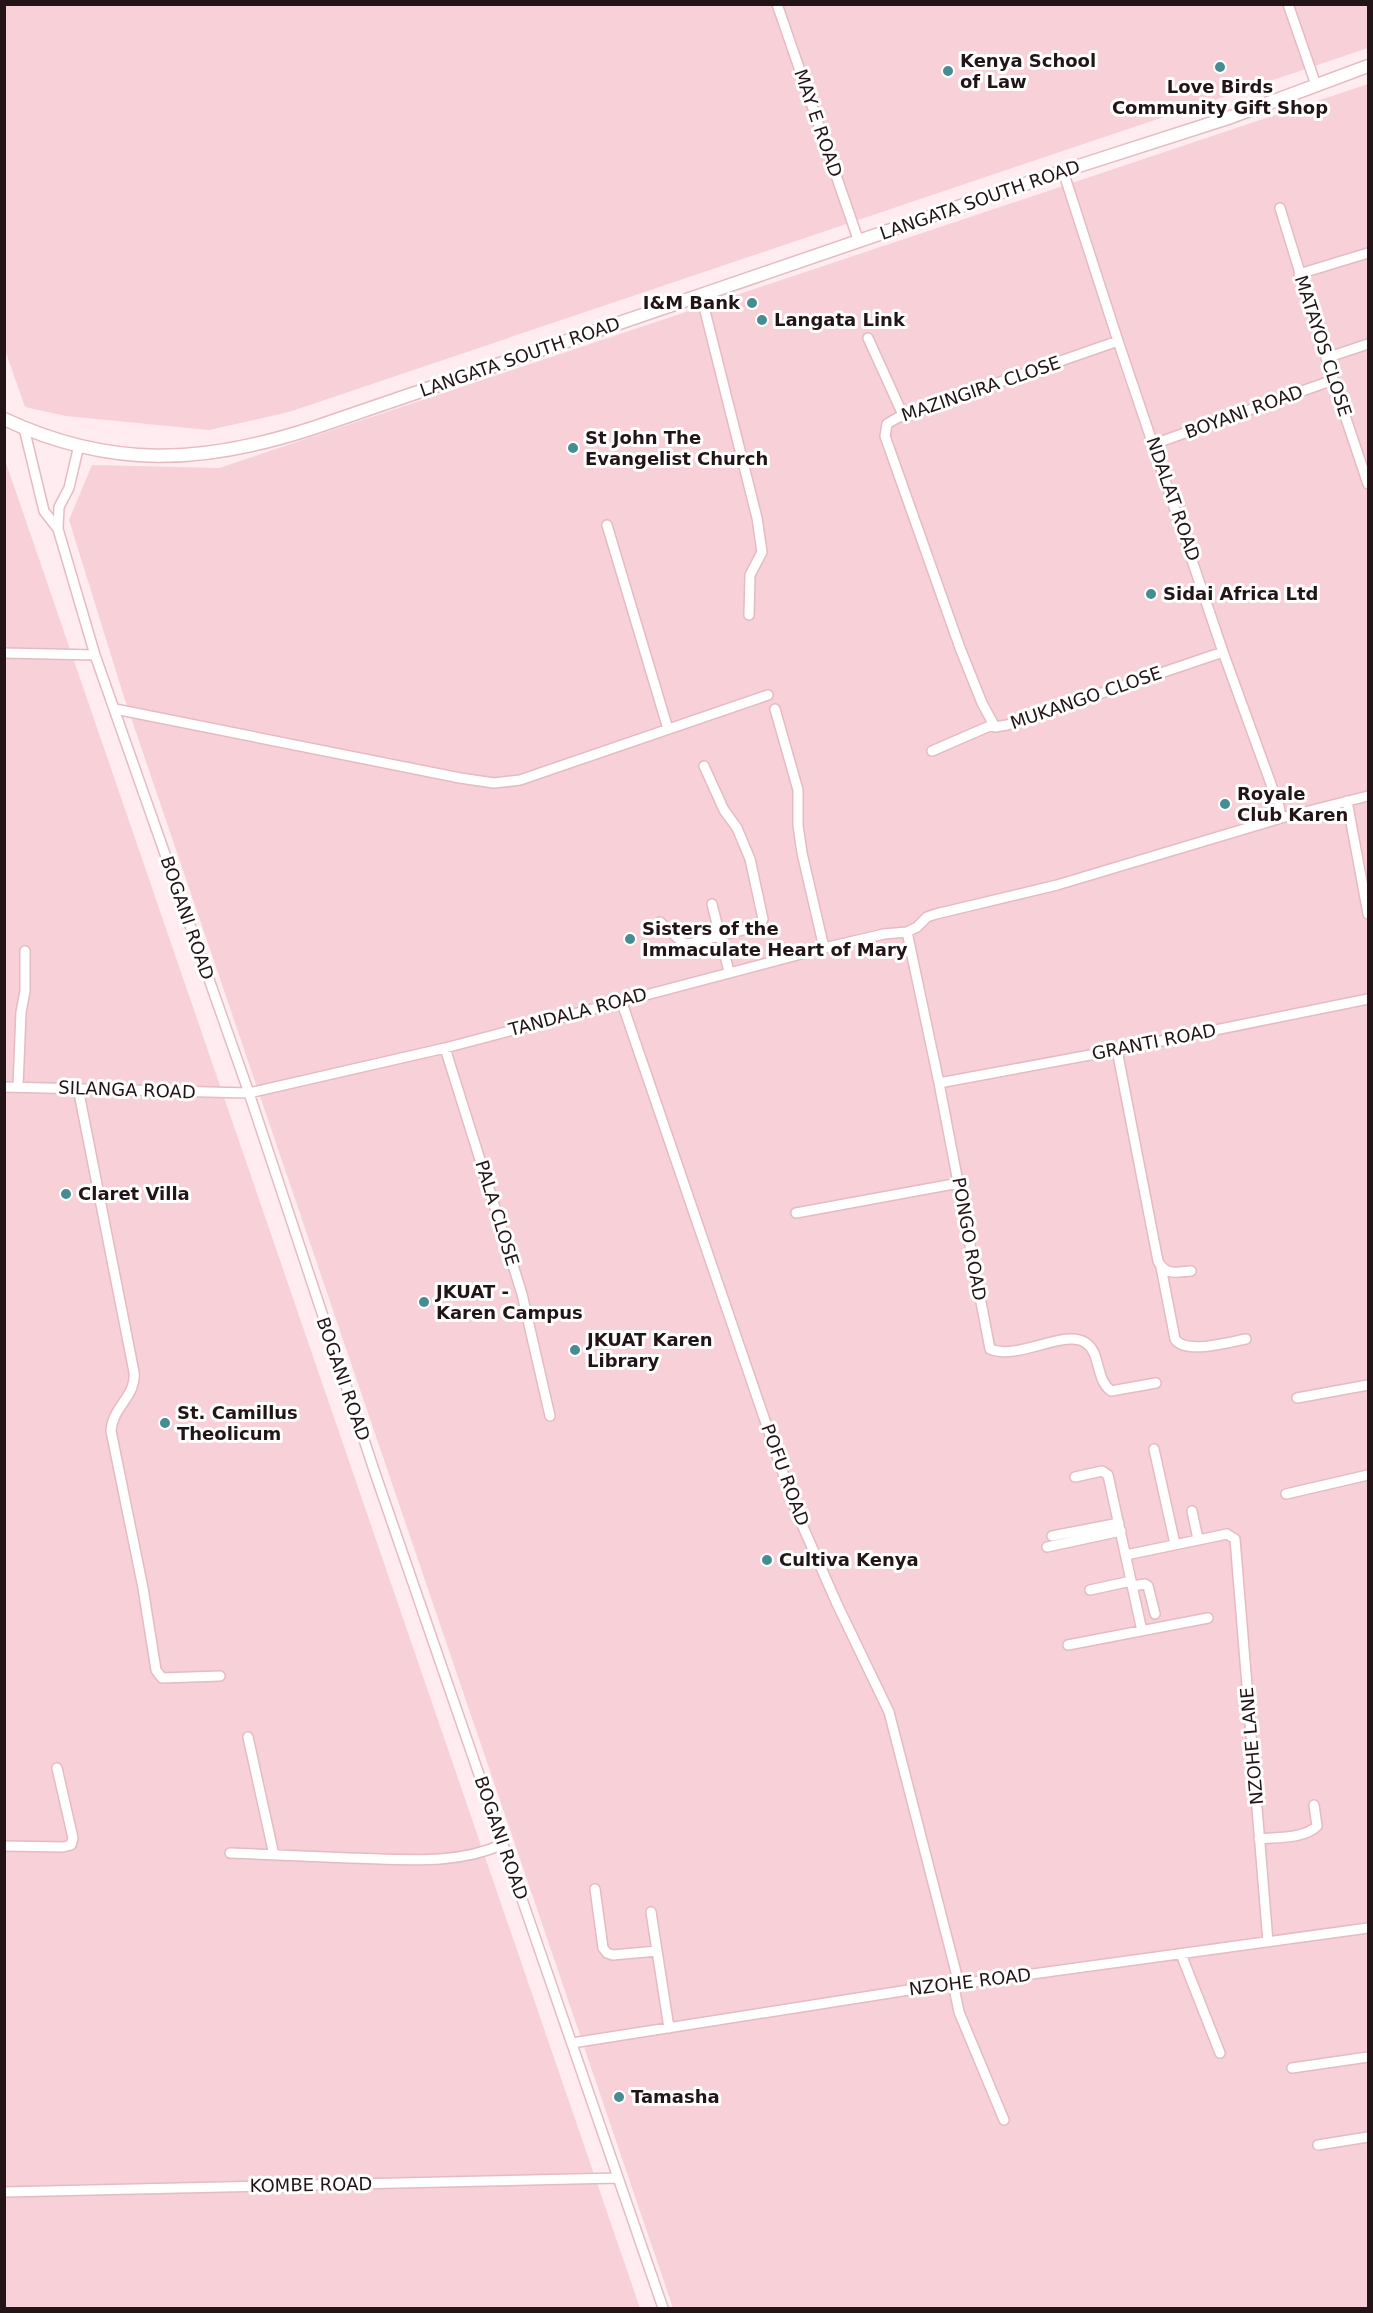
<svg xmlns="http://www.w3.org/2000/svg" width="1373" height="2313" font-family="'DejaVu Sans',sans-serif">
  <style>
    .green { fill: #f8d0d7 }
    .lines { fill: none; stroke-linecap: round; stroke-linejoin: round }
    .minor-casing { stroke: #e5bbc3; stroke-width: 12 }
    .tertiary-casing { stroke: #e5bbc3; stroke-width: 15 }
    .minor { stroke: #fff; stroke-width: 9 }
    .tertiary { stroke: #fff; stroke-width: 12 }
    .poi-dot { fill: #458c93; stroke: #fff; stroke-width: 2 }
    .labels { text-anchor: middle; stroke-width: 6; stroke-linejoin: round; paint-order: stroke }
    .poi-label { font-size: 18px; font-weight: bold; fill: #221417; stroke: #fff; text-anchor: start }
    .street-label { font-size: 18px; fill: #221417; stroke: #fff }
  </style>
  <rect width="100%" height="100%" fill="#feecf0"/>
  <path class="green" d="M1368 4V48L289 412 209 430 66 416 25 407 4 347V5Z
    M1368 84V2308H673L124 697 69 520 92 465 219 468Z
    M5 460 640 2308H5Z"/>
  <g class="lines">
    <g class="minor-casing">
      <path id="minor" d="M777 4 859 242
        M1288 4 1316 85
        M1063 171 1118 341 1223 652 1279 806 1281 818 1368 796
        M1280 208 1333 380 1368 484
        M1299 274 1368 253
        M701 295 757 518 762 552 750 575 749 615
        M868 338 903 415
        M1118 341 897 418 887 424 885 436 960 648 982 703 995 727 1007 725 1223 652
        M1326 358 1368 344
        M24 428 44 511 58 529
        M1154 444 1333 380
        M79 445 69 488 59 507 58 529 95 655 249 1093 375 1473 663 2308
        M607 525 668 729
        M4 653 95 655
        M115 709 460 778 494 783 520 780 768 695
        M775 709 798 790V825L802 853 824 948
        M932 751 992 725
        M1347 801 1368 914
        M712 904 729 972
        M660 922 682 942 688 944 759 926 763 919 750 859 737 828 724 810 704 766
        M907 932 939 1083 990 1349C1018 1361 1065 1328 1086 1343 1101 1353 1095 1379 1111 1391L1156 1383
        M621 1000 796 1511 837 1604 889 1712 959 1984
        M445 1048 522 1294 550 1416
        M1117 1050 1158 1261C1165 1276 1177 1272 1191 1271
        M939 1083 1117 1050 1368 999
        M4 1087 249 1093 445 1048 824 948 884 934 907 932 917 927 927 917 936 914 1057 885 1281 818
        M18 1087 21 1012 25 991V951
        M78 1088 134 1372C137 1396 112 1407 111 1431L143 1588 156 1670 162 1678 220 1676
        M796 1213 959 1183
        M1161 1267 1175 1339C1185 1355 1229 1342 1246 1339
        M1297 1398 1368 1385
        M1154 1449 1175 1544
        M1075 1477 1102 1471 1108 1475 1142 1631
        M1286 1494 1368 1475
        M1192 1511 1198 1539
        M1052 1536 1119 1523
        M1047 1547 1121 1531
        M1126 1555 1227 1534 1235 1539 1268 1942
        M1132 1586 1145 1584 1148 1586 1155 1614
        M1090 1590 1131 1581
        M1068 1645 1208 1618
        M248 1737 274 1855
        M1259 1839C1277 1837 1304 1839 1317 1826L1314 1805
        M4 1846 63 1847 71 1845 73 1838 57 1768
        M230 1853C270 1855 309 1856 349 1858 399 1859 456 1866 503 1844
        M595 1889 603 1948 607 1953 613 1955 657 1951
        M651 1912 669 2028
        M1181 1954 1220 2053
        M953 1983 959 2012 1004 2120
        M572 2043 953 1983 959 1984 1368 1928
        M1292 2068 1368 2057
        M1318 2145 1368 2137
        M4 2192 617 2178"/>
    </g>
    <g class="tertiary-casing">
      <path id="tertiary" d="M4 419C111 469 203 464 313 428L1063 171 1231 117 1368 66"/>
    </g>
    <use href="#minor" class="minor"/>
    <use href="#tertiary" class="tertiary"/>
  </g>
  <g class="poi-dot">
    <circle cx="1220" cy="67" r="6"/>
    <circle cx="948" cy="71" r="6"/>
    <circle cx="752" cy="303" r="6"/>
    <circle cx="762" cy="320" r="6"/>
    <circle cx="573" cy="448" r="6"/>
    <circle cx="1151" cy="594" r="6"/>
    <circle cx="1225" cy="804" r="6"/>
    <circle cx="630" cy="939" r="6"/>
    <circle cx="66" cy="1194" r="6"/>
    <circle cx="424" cy="1302" r="6"/>
    <circle cx="575" cy="1350" r="6"/>
    <circle cx="165" cy="1423" r="6"/>
    <circle cx="767" cy="1560" r="6"/>
    <circle cx="619" cy="2097" r="6"/>
  </g>
  <g class="labels">
    <g class="poi-label">
      <text x="960" y="67">Kenya School<tspan x="960" dy="21">of Law</tspan></text>
      <text x="1220" y="93" text-anchor="middle">Love Birds<tspan x="1220" dy="21">Community Gift Shop</tspan></text>
      <text x="740" y="309" text-anchor="end">I&amp;M Bank</text>
      <text x="774" y="326">Langata Link</text>
      <text x="585" y="444">St John The<tspan x="585" dy="21">Evangelist Church</tspan></text>
      <text x="1163" y="600">Sidai Africa Ltd</text>
      <text x="1237" y="800">Royale<tspan x="1237" dy="21">Club Karen</tspan></text>
      <text x="642" y="935">Sisters of the<tspan x="642" dy="21">Immaculate Heart of Mary</tspan></text>
      <text x="78" y="1200">Claret Villa</text>
      <text x="436" y="1298">JKUAT -<tspan x="436" dy="21">Karen Campus</tspan></text>
      <text x="587" y="1346">JKUAT Karen<tspan x="587" dy="21">Library</tspan></text>
      <text x="177" y="1419">St. Camillus<tspan x="177" dy="21">Theolicum</tspan></text>
      <text x="779" y="1566">Cultiva Kenya</text>
      <text x="631" y="2103">Tamasha</text>
    </g>
    <g class="street-label">
      <text transform="translate(818 123) rotate(71)" y="6">MAY E ROAD</text>
      <text transform="translate(980 200) rotate(-19)" y="6">LANGATA SOUTH ROAD</text>
      <text transform="translate(1323 346) rotate(72)" y="6">MATAYOS CLOSE</text>
      <text transform="translate(520 357) rotate(-19)" y="6">LANGATA SOUTH ROAD</text>
      <text transform="translate(981 389) rotate(-19)" y="6">MAZINGIRA CLOSE</text>
      <text transform="translate(1244 412) rotate(-20)" y="6">BOYANI ROAD</text>
      <text transform="translate(1173 499) rotate(71)" y="6">NDALAT ROAD</text>
      <text transform="translate(1086 698) rotate(-19)" y="6">MUKANGO CLOSE</text>
      <text transform="translate(187 918) rotate(71)" y="6">BOGANI ROAD</text>
      <text transform="translate(578 1012) rotate(-15)" y="6">TANDALA ROAD</text>
      <text transform="translate(1154 1042) rotate(-11)" y="6">GRANTI ROAD</text>
      <text transform="translate(127 1090) rotate(2)" y="6">SILANGA ROAD</text>
      <text transform="translate(497 1213) rotate(73)" y="6">PALA CLOSE</text>
      <text transform="translate(969 1239) rotate(80)" y="6">PONGO ROAD</text>
      <text transform="translate(343 1379) rotate(71)" y="6">BOGANI ROAD</text>
      <text transform="translate(785 1475) rotate(70)" y="6">POFU ROAD</text>
      <text transform="translate(1252 1746) rotate(-95)" y="6">NZOHE LANE</text>
      <text transform="translate(501 1838) rotate(71)" y="6">BOGANI ROAD</text>
      <text transform="translate(970 1982) rotate(-7)" y="6">NZOHE ROAD</text>
      <text transform="translate(311 2185) rotate(-1)" y="6">KOMBE ROAD</text>
    </g>
  </g>
  <rect width="1373" height="2313" fill="none" stroke="#221417" stroke-width="12"/>
</svg>
